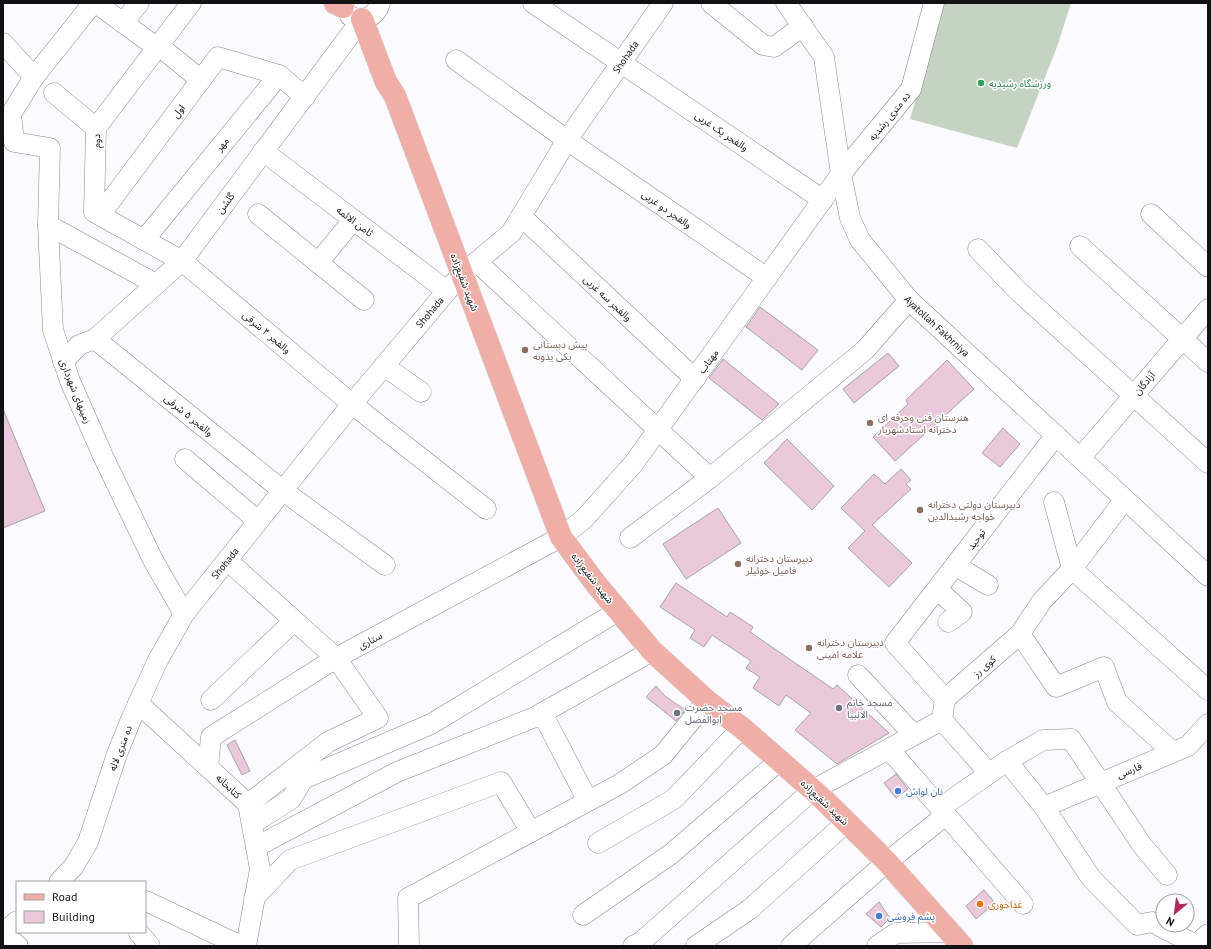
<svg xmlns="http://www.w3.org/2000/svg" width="1211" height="949" font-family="'PT Sans','Noto Sans Arabic',sans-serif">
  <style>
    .grass { fill: #c5d3c2 }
    .building { fill: #e9c9db; stroke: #a6a2a4 }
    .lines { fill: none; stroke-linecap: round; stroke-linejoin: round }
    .minor-casing { stroke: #88888b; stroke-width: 21 }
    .major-casing { stroke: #d4d4d5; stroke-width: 23 }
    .minor { stroke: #fff; stroke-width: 20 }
    .major { stroke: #efafa7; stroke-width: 22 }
    .leisure-dot { fill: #2e9e5b; stroke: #fff; stroke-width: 1.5 }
    .education-dot { fill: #8d6e63; stroke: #fff; stroke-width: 1.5 }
    .worship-dot { fill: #6b7280; stroke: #fff; stroke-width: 1.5 }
    .shop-dot { fill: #3f7fe0; stroke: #fff; stroke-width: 1.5 }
    .food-dot { fill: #e8710a; stroke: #fff; stroke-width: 1.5 }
    .labels { text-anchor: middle; stroke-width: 3; stroke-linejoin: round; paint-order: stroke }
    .street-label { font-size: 10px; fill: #121214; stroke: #fff }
    .leisure-label { font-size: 10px; fill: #27864d; stroke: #fff; text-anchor: start }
    .education-label { font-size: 10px; fill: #785e54; stroke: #fff; text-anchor: start }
    .worship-label { font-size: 10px; fill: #5b616d; stroke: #fff; text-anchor: start }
    .shop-label { font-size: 10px; fill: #366cbe; stroke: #fff; text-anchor: start }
    .food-label { font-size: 10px; fill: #c56008; stroke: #fff; text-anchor: start }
  </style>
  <rect width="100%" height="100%" fill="#fbfafe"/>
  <path class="grass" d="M944 3H1071L1057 47 1017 148 910 119Z"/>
  <path class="building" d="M760 307 818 350 802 370 746 327Z
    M888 353 899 366 854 403 843 389Z
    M723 359 779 404 762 420 709 378Z
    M947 360 974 389 895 461 873 437 908 404 906 400Z
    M3 409 45 511 3 528Z
    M1003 428 1020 444 1000 467 982 453Z
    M787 439 834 486 812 510 764 463Z
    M901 469 911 480 906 484 911 489 872 525 912 563 889 587 848 548 865 531 841 508 874 474 885 484Z
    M718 508 741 543 686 579 663 544Z
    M676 583 727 617 730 612 753 627 750 632 833 689 837 685 889 733 837 764 795 730 811 713 786 695 779 706 753 688 760 677 746 668 751 661 712 635 704 647 690 638 695 630 660 607Z
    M656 686 665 696 685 710 676 721 646 697Z
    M235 740 250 771 242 775 227 745Z
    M896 774 908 789 896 798 884 783Z
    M984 890 995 903 976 919 966 906Z
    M879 902 890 918 881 927 866 914Z"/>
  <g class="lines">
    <g class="minor-casing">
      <g id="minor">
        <path d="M93 3 34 77 11 114 14 142 50 148 48 225 53 330 70 381 103 456 153 560 184 614"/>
        <path d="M96 3 148 41"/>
        <path d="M191 3 96 128 94 212 182 261 352 404 486 509"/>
        <path d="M533 3 823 200"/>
        <path d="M711 3 763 45 774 47 803 26"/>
        <path id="s1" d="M786 3 824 57 841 174 850 218 860 240 909 300 1208 576"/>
        <path d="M350 16C363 23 376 17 380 3"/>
        <path d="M123 23 139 3"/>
        <path d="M3 43 34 77"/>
        <path d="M159 46 201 80"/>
        <path d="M456 60 567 140 767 278"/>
        <path d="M54 93 96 128"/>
        <path d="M263 151 447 291"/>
        <path d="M258 214 364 300"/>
        <path d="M1151 214 1208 267"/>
        <path d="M100 215 218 57 279 75"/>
        <path d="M521 216 695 379"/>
        <path d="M48 225 156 284"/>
        <path d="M144 240 279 75 305 97"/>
        <path d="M1080 246 1208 362"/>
        <path d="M978 249 1017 290 1208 463"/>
        <path d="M477 262 710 478"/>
        <path d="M318 263 353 220"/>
        <path d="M95 339 282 490 385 565"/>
        <path d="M63 362 79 345 95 339 182 261 362 19"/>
        <path d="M384 366 421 392"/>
        <path d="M1081 457 1208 309"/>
        <path d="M185 459 258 521"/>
        <path d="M1054 502 1072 569 1208 690"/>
        <path d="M630 538 710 478 865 350 909 300"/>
        <path d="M228 561 336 658 378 718 328 742 248 804"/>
        <path d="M956 566 988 585"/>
        <path d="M937 589 962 612 948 622"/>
        <path d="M1020 634 1056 687 1104 667 1117 702 1173 752"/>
        <path d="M858 675 914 735"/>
        <path d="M945 699 895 643 1056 435"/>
        <path d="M211 700 294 621"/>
        <path d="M138 703 248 804 260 869 246 946"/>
        <path d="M542 713 588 801"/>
        <path d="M942 720 989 773"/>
        <path d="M889 749 1023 904"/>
        <path d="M1007 761 1044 807 1091 878 1137 925 1152 922 1196 945 1208 934"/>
        <path d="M208 767 211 737 336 658 561 537 584 519 634 463 841 174 911 89 934 3"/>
        <path d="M1044 807 1188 746 1208 724"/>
        <path d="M940 808 1007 761 1043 740 1071 739 1142 845 1167 875"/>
        <path d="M252 824 291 799 303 779 431 724 618 611"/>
        <path d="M598 843 674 799 742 728"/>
        <path d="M256 847 397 772 535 717 652 651"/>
        <path id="s2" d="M59 882 74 866 88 842 117 754 132 717 158 660 184 614 352 404 447 291 462 274 511 233 567 140 663 3"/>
        <path d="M254 898 290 860 501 782 531 832"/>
        <path d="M146 901 241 946"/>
        <path d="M583 915 671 854 779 761"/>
        <path d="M3 933 17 921"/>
        <path d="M139 933 150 946"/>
        <path d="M3 934 18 946"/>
        <path d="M409 946 408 898 620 784 663 755 707 701"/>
        <path d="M633 946 641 942 813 790 942 720 945 699 1020 634 1042 601 1072 569 1125 499"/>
        <path d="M696 946 750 909 847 822"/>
        <path d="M791 946 887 862 946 815"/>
        <path d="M877 946 896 933 950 932"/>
      </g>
    </g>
    <g class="major-casing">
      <path id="major" d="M335 3 343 7
        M362 19 386 82 395 96 561 537 596 584 652 651 707 701 742 728 820 796 887 862 962 946"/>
    </g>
    <use href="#minor" class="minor"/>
    <use href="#major" class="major"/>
  </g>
  <circle class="leisure-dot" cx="981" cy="83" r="4"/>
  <g class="education-dot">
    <circle cx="525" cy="350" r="4"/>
    <circle cx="870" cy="423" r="4"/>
    <circle cx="920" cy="510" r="4"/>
    <circle cx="738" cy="564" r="4"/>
    <circle cx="809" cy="648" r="4"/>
  </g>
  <g class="worship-dot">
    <circle cx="839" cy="708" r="4"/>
    <circle cx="677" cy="713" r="4"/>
  </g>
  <g class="shop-dot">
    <circle cx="898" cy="791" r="4"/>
    <circle cx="879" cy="916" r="4"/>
  </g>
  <circle class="food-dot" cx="980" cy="904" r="4"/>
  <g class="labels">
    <g class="street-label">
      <text dy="4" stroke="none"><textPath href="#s2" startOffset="1011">Shohada</textPath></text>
      <text transform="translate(178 111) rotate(-53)" y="4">اول</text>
      <text transform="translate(889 116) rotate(-51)" y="4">ده متری رشدیه</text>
      <text transform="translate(722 131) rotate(34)" y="4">والفجر یک غربی</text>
      <text transform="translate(96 141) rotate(-89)" y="4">دوم</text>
      <text transform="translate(222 144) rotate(-51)" y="4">مهر</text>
      <text transform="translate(225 203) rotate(-54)" y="4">گلشن</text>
      <text transform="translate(667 209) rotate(35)" y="4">والفجر دو غربی</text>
      <text transform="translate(355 221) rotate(37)" y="4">ثامن الائمه</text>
      <text transform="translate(465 282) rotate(69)" y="4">شهید شفیع‌زاده</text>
      <text transform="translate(608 298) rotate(43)" y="4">والفجر سه غربی</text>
      <text dy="4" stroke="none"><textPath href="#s2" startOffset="687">Shohada</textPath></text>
      <text dy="4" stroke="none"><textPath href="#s1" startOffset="369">Ayatollah Fakhrniya</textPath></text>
      <text transform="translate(267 332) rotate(40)" y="4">والفجر ۴ شرقی</text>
      <text transform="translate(708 361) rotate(-54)" y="4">مهتاب</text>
      <text transform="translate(1144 383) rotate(-49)" y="4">آزادگان</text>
      <text transform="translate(76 391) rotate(68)" y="4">زمینهای شهرداری</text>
      <text transform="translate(189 415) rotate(39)" y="4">والفجر ۵ شرقی</text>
      <text transform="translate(976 539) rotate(-53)" y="4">توحید</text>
      <text dy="4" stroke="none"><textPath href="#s2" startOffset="363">Shohada</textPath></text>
      <text transform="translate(593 578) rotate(52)" y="4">شهید شفیع‌زاده</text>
      <text transform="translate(370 640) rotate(-28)" y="4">ستاری</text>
      <text transform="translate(984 666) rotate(-41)" y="4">کوی رز</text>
      <text transform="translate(120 748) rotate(-69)" y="4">ده متری لاله</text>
      <text transform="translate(1129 770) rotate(-23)" y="4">فارسی</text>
      <text transform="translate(229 786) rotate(43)" y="4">کتابخانه</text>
      <text transform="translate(825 802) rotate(43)" y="4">شهید شفیع‌زاده</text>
    </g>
    <g class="leisure-label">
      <text x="989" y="87">ورزشگاه رشیدیه</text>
    </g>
    <g class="education-label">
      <text x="533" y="348">پیش دبستانی<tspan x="533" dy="12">یکی یدونه</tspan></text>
      <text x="878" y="421">هنرستان فنی وحرفه ای<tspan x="878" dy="12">دخترانه استادشهریار</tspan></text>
      <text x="928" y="508">دبیرستان دولتی دخترانه<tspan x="928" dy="12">خواجه رشیدالدین</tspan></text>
      <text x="746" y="562">دبیرستان دخترانه<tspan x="746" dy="12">فامیل خوئیلر</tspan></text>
      <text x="817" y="646">دبیرستان دخترانه<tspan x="817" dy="12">علامه امینی</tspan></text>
    </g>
    <g class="worship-label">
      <text x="847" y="706">مسجد خاتم<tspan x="847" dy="12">الانبیا</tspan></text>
      <text x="685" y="711">مسجد حضرت<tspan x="685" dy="12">ابوالفضل</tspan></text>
    </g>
    <g class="shop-label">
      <text x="906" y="795">نان لواش</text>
      <text x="887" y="920">پشم فروشی</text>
    </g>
    <g class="food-label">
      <text x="988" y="908">غذاخوری</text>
    </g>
  </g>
  <rect width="1211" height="949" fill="none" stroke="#121214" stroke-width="8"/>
  <rect x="16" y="881" width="130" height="52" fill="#ffffff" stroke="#a0a0a1"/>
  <rect x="24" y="894" width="20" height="6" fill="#efafa7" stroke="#a0a0a1"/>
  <text x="52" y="901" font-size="12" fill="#121214">Road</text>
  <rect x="24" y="911" width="20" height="12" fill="#e9c9db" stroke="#a0a0a1"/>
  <text x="52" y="921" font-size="12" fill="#121214">Building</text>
  <g transform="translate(1175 913) rotate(209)"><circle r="19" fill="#ffffff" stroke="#a0a0a1"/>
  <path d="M0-3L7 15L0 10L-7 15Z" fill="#b5275b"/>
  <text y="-6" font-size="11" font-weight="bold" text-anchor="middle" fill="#121214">N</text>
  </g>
</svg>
